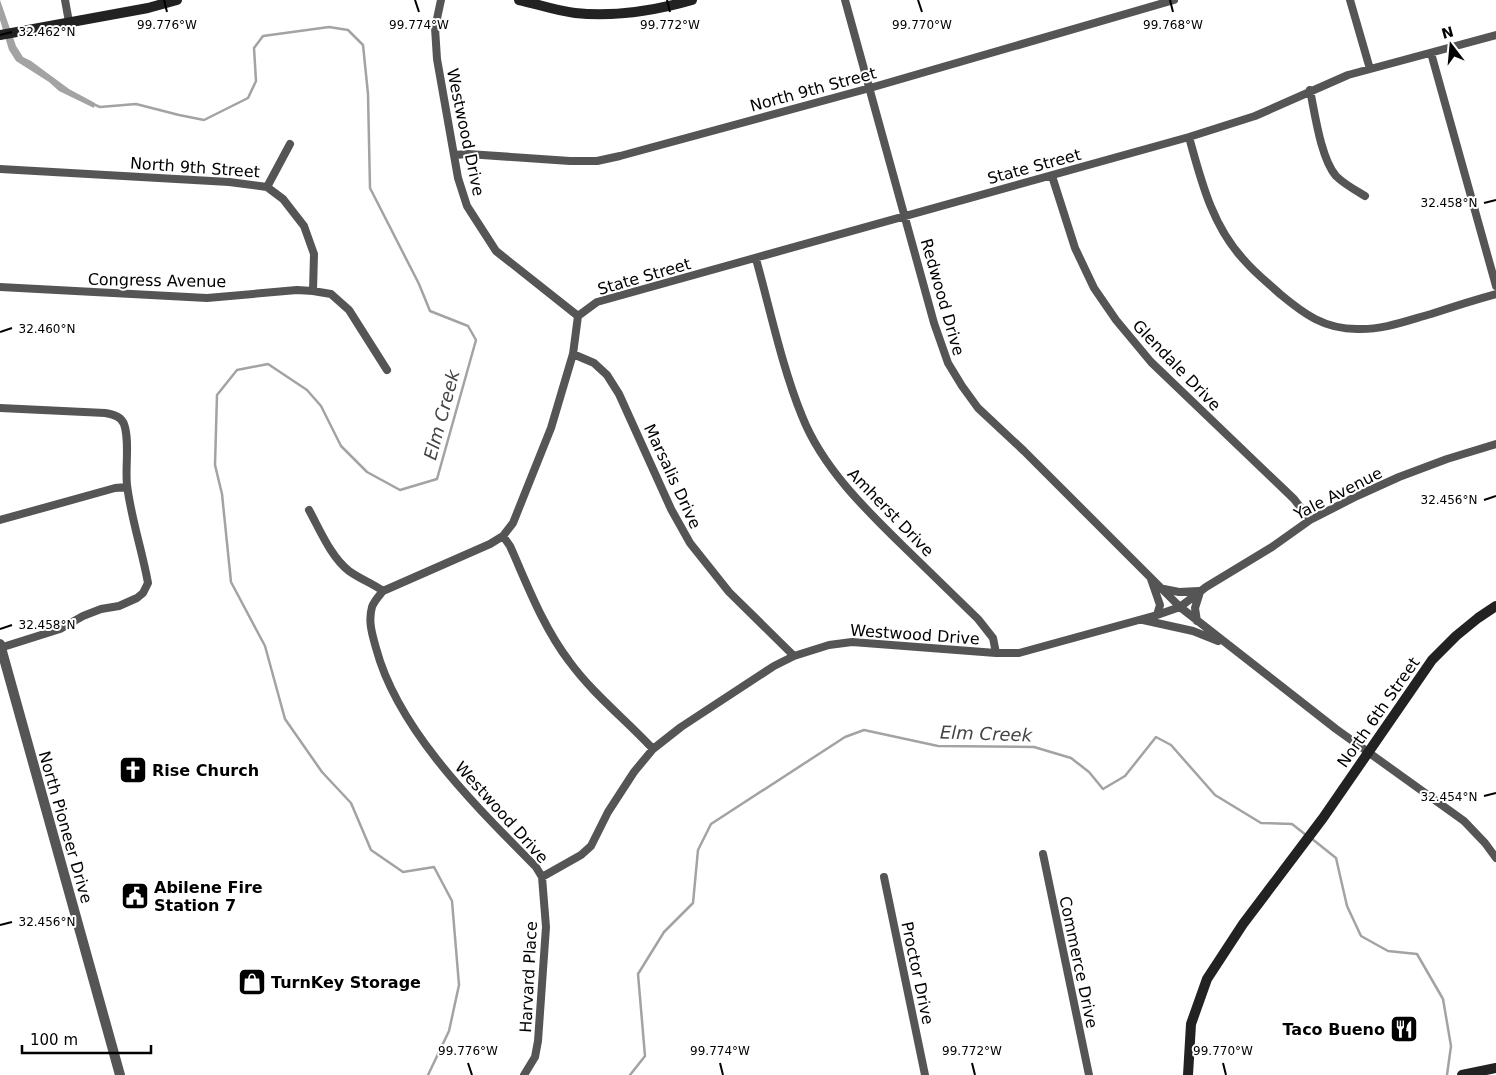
<svg xmlns="http://www.w3.org/2000/svg" width="1496" height="1075" font-family="'DejaVu Sans',sans-serif">
  <style>
    .water { fill: #a3a3a3 }
    .lines { fill: none; stroke-linecap: round; stroke-linejoin: round }
    .stream { stroke: #a3a3a3; stroke-width: 2.5 }
    .minor { stroke: #555; stroke-width: 8 }
    .tertiary { stroke: #555; stroke-width: 10 }
    .secondary { stroke: #222; stroke-width: 10 }
    .ticks { fill: none; stroke: #000; stroke-width: 2 }
    .labels { text-anchor: middle; stroke-width: 4; stroke-linejoin: round; paint-order: stroke }
    .street-label { font-size: 16px; fill: #000; stroke: #fff }
    .poi-label { font-size: 16px; font-weight: bold; fill: #000; stroke: #fff; text-anchor: start }
    .water-label { font-size: 18px; font-style: italic; fill: #444; stroke: #fff }
    .ticks-label { font-size: 12px; text-anchor: middle; fill: #000; stroke: #fff; stroke-width: 4; stroke-linejoin: round; paint-order: stroke }
  </style>
  <rect width="100%" height="100%" fill="#fff"/>
  <path class="water" d="M0 0 16 46 23 57 31 61 69 89 95 103 94 108 59 91 49 82 16 61 9 50 0 20Z"/>
  <g class="lines">
    <path class="stream" d="M93 104 100 107 136 104 179 115 204 120 248 98 256 81 254 48 263 36 329 27 348 30 363 45 368 94 370 188 419 284 430 311 468 326 476 340 437 479 400 490 367 472 341 446 321 406 307 390 268 364 237 370 217 395 215 465 222 494 231 582 265 646 285 719 322 772 351 803 371 850 403 872 434 867 452 901 459 985 449 1031 428 1075
      M1311 838 1336 858 1347 906 1361 936 1388 951 1417 954 1443 999 1451 1046 1447 1075
      M630 1075 645 1056 638 974 664 932 693 903 698 850 711 824 845 737 864 730 938 746 1034 747 1071 758 1089 772 1103 789 1125 776 1156 737 1171 745 1215 795 1261 823 1292 824 1306 835"/>
    <path class="minor" d="M65 0 69 22
      M441 0 435 28 437 59 458 178 467 206 496 251 578 316 573 354 551 428 513 523 503 536 490 544 383 591C379 596 374 601 372 607 368 621 372 634 376 648 398 731 477 807 536 867L542 877 546 927 538 1041 535 1057 524 1075
      M845 0 934 323 948 363 962 386 978 408 1024 451 1180 607 1206 587 1272 547 1310 520 1357 496 1399 477 1447 459 1496 444
      M1350 0 1370 69
      M1431 53 1496 286
      M1310 90C1315 114 1321 159 1336 176 1344 184 1355 190 1365 196
      M1189 137C1201 180 1212 226 1244 260 1255 273 1268 283 1280 294 1304 314 1324 329 1357 329 1383 330 1406 321 1431 314 1452 307 1474 300 1496 294
      M454 155 468 154 570 161H597L620 156 870 88 1174 0
      M0 169 229 182 267 187 283 199 304 226 314 254 313 291
      M1052 176 1075 248 1094 288 1116 320 1151 362 1294 499 1310 520
      M267 187 290 144
      M756 259C770 309 782 367 802 416 822 467 865 509 904 547 929 571 953 595 978 619L993 638 996 653
      M0 287 207 298 297 290 313 291 331 294 349 310 387 370
      M578 316 597 302 1189 137 1255 116 1348 75 1496 35
      M573 354 594 363 607 375 619 394 671 509 690 543 729 592 794 656
      M0 408 105 413C113 414 121 416 124 424 130 441 125 467 127 485 131 518 142 550 148 583L143 593 137 598 119 606 101 609 83 616 60 629 0 648
      M309 510C320 530 331 557 349 571 360 579 372 583 383 591
      M0 520 115 488 127 487
      M503 536 510 546C527 584 543 627 569 661 593 694 625 719 653 749
      M1151 579 1160 605 1157 615
      M1164 589 1179 592 1199 591
      M1143 620 1193 631 1218 641
      M1197 621 1195 608 1200 592
      M1043 854 1089 1075
      M542 877 581 855 591 846 608 812 634 772 653 749 681 727 774 666 794 656 829 645 852 642 996 653H1019L1157 615 1180 607 1336 729 1464 821 1485 843 1496 858
      M884 877 925 1075"/>
    <path class="tertiary" d="M0 644 120 1075"/>
    <path class="secondary" d="M519 0C537 4 557 11 575 13 615 17 654 11 692 0
      M0 35 148 8 177 0
      M1188 1075 1191 1024 1207 979 1243 924 1323 818 1432 660 1456 636 1478 618 1496 606
      M1462 1075 1496 1068"/>
  </g>
  <path class="ticks" d="M164 0 167 12M415 0 419 12M667 0 670 12M918 0 922 12M1170 0 1173 12M0 35 12 32M1484 203 1496 200M0 332 12 328M1484 500 1496 496M0 629 12 625M1484 796 1496 793M0 925 12 922M468 1063 472 1075M720 1063 723 1075M972 1063 975 1075M1223 1063 1226 1075"/>
  <defs>
    <g id="church-square" transform="scale(1.4375)"><rect x="-9" y="-9" width="18" height="18" rx="4" fill="#000" stroke="#fff"/><path d="M-1.2-6h2.4v3.5h3.3v2.4h-3.3V6h-2.4V-.1h-3.3v-2.4h3.3Z" fill="#fff"/></g>
    <g id="civic-square" transform="scale(1.4375)"><rect x="-9" y="-9" width="18" height="18" rx="4" fill="#000" stroke="#fff"/><path d="M-.6-6.5H3V-4.5H.6V-3L4-1V1h2V6H-6V1h2V-1L-.6-3ZM-1.2 2.5V6h2.4V2.5Z" fill="#fff"/></g>
    <g id="shop-square" transform="scale(1.4375)"><rect x="-9" y="-9" width="18" height="18" rx="4" fill="#000" stroke="#fff"/><path d="M-5-2.5h2.3a2.7 3.5 0 0 1 5.4 0H5L5.5 6h-11ZM-1.5-2.5h3a1.5 2.3 0 0 0-3 0Z" fill="#fff"/></g>
    <g id="restaurant-square" transform="scale(1.4375)"><rect x="-9" y="-9" width="18" height="18" rx="4" fill="#000" stroke="#fff"/><path d="M-5-6h1v4h1v-4h1v4h1v-4h1v5L-1.5 .5V6h-2V.5L-5-1ZM5-6V6H3V1.5H1.5Q1.5-4 5-6Z" fill="#fff"/></g>
  </defs>
  <g fill-rule="evenodd">
    <use href="#church-square" x="133" y="770"/>
    <use href="#civic-square" x="135" y="896"/>
    <use href="#shop-square" x="252" y="982"/>
    <use href="#restaurant-square" x="1404" y="1029"/>
  </g>
  <g class="labels">
    <g class="street-label">
      <text transform="translate(813 89) rotate(-15)" y="6">North 9th Street</text>
      <text transform="translate(466 132) rotate(78)" y="6">Westwood Drive</text>
      <text transform="translate(1034 166) rotate(-15)" y="6">State Street</text>
      <text transform="translate(195 167) rotate(4)" y="6">North 9th Street</text>
      <text transform="translate(644 276) rotate(-16)" y="6">State Street</text>
      <text transform="translate(157 280) rotate(1)" y="6">Congress Avenue</text>
      <text transform="translate(943 297) rotate(74)" y="6">Redwood Drive</text>
      <text transform="translate(1177 365) rotate(46)" y="6">Glendale Drive</text>
      <text transform="translate(673 476) rotate(65)" y="6">Marsalis Drive</text>
      <text transform="translate(1338 493) rotate(-27)" y="6">Yale Avenue</text>
      <text transform="translate(891 512) rotate(46)" y="6">Amherst Drive</text>
      <text transform="translate(915 634) rotate(4)" y="6">Westwood Drive</text>
      <text transform="translate(1378 712) rotate(-55)" y="6">North 6th Street</text>
      <text transform="translate(502 812) rotate(48)" y="6">Westwood Drive</text>
      <text transform="translate(66 827) rotate(74)" y="6">North Pioneer Drive</text>
      <text transform="translate(1079 962) rotate(78)" y="6">Commerce Drive</text>
      <text transform="translate(918 973) rotate(78)" y="6">Proctor Drive</text>
      <text transform="translate(528 977) rotate(-87)" y="6">Harvard Place</text>
    </g>
    <g class="poi-label">
      <text x="152" y="776">Rise Church</text>
      <text x="154" y="893">Abilene Fire<tspan x="154" dy="18">Station 7</tspan></text>
      <text x="271" y="988">TurnKey Storage</text>
      <text x="1385" y="1035" text-anchor="end">Taco Bueno</text>
    </g>
    <g class="water-label">
      <text transform="translate(442 415) rotate(-75)" y="6">Elm Creek</text>
      <text transform="translate(986 734) rotate(2)" y="6">Elm Creek</text>
    </g>
  </g>
  <g class="ticks-label">
    <text x="167" y="29">99.776°W</text>
    <text x="419" y="29">99.774°W</text>
    <text x="670" y="29">99.772°W</text>
    <text x="922" y="29">99.770°W</text>
    <text x="1173" y="29">99.768°W</text>
    <text x="47" y="36">32.462°N</text>
    <text x="1449" y="207">32.458°N</text>
    <text x="47" y="333">32.460°N</text>
    <text x="1449" y="504">32.456°N</text>
    <text x="47" y="629">32.458°N</text>
    <text x="1449" y="801">32.454°N</text>
    <text x="47" y="926">32.456°N</text>
    <text x="468" y="1055">99.776°W</text>
    <text x="720" y="1055">99.774°W</text>
    <text x="972" y="1055">99.772°W</text>
    <text x="1223" y="1055">99.770°W</text>
  </g>
  <g transform="translate(1451 45) rotate(344)" stroke="#ffffff" stroke-width="4" paint-order="stroke">
  <path d="M0-4L9 19L0 12L-9 19Z" fill="#000000"/>
  <text y="-8" font-size="14" font-weight="bold" text-anchor="middle" fill="#000000">N</text>
  </g>
  <path d="M22 1045v8h129v-8" fill="none" stroke="#000000" stroke-width="2.5"/>
  <text x="30" y="1045" font-size="15" fill="#000000" stroke="#ffffff" stroke-width="4" paint-order="stroke">100 m</text>
</svg>
